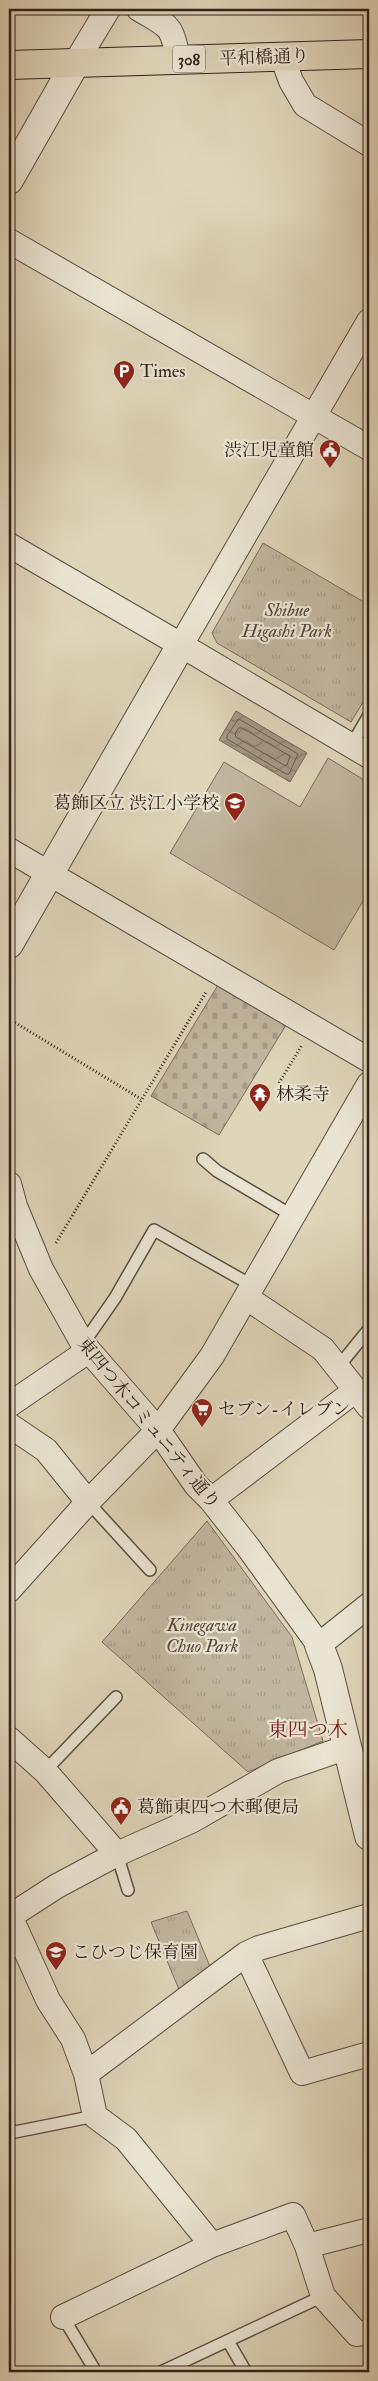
<svg xmlns="http://www.w3.org/2000/svg" width="378" height="2381" font-family="'IM FELL Double Pica','Noto Serif JP',serif">
  <style>
    .grass { fill: #c1b69e; stroke: #796c5c }
    .cemetery { fill: url(#cemetery-stones); stroke: #796c5c }
    .park { fill: url(#park-tufts); stroke: #796c5c }
    .water { fill: url(#water-waves); stroke: #766859 }
    .lines { fill: none; stroke-linecap: round; stroke-linejoin: round }
    .shore { stroke: #6a5c4e; stroke-width: 1 }
    .service-casing { stroke: #5c4e42; stroke-width: 14 }
    .minor-casing { stroke: #5c4e42; stroke-width: 26 }
    .tertiary-casing { stroke: #5c4e42; stroke-width: 30 }
    .primary-casing { stroke: #31211a; stroke-width: 30 }
    .path { stroke: #31211a; stroke-width: 3; stroke-dasharray: 1 2.5; stroke-linecap: butt }
    .service { stroke: #eae4d2; stroke-width: 11 }
    .minor { stroke: #eae4d2; stroke-width: 24 }
    .tertiary { stroke: #eae4d2; stroke-width: 28 }
    .primary { stroke: #dfd5b9; stroke-width: 28 }
    .labels { text-anchor: middle; stroke-width: 4.5; stroke-linejoin: round; paint-order: stroke }
    .shield { fill: #eae4d2; stroke: #685c51; stroke-width: 1 }
    .shield-label { font-size: 16px; font-weight: bold; fill: #31211a }
    .street-label { font-size: 18px; fill: #31211a; stroke: #eae4d2 }
    .poi-label { font-size: 18px; fill: #31211a; stroke: #eae4d2; text-anchor: start }
    .park-label { font-size: 18px; font-style: italic; fill: #55463b; stroke: #eae4d2 }
    .quarter-label { font-size: 20px; fill: #7a1f14; stroke: #eae4d2 }
  </style>
  <defs>
    <pattern id="cemetery-stones" width="16" height="16" patternUnits="userSpaceOnUse" patternTransform="scale(1.25)"><rect width="16" height="16" fill="#c1b69e"/><path d="M2 7V4a2 2 0 0 1 4 0v3zM10 15v-3a2 2 0 0 1 4 0v3z" fill="#a69c88"/></pattern>
    <pattern id="park-tufts" width="24" height="20" patternUnits="userSpaceOnUse" patternTransform="scale(1.25)"><rect width="24" height="20" fill="#c1b69e"/><path d="M3 7l-1-3M5 7V3M7 7l1-3M15 17l-1-3M17 17v-4M19 17l1-3" fill="none" stroke="#a69c88"/></pattern>
    <pattern id="water-waves" width="16" height="10" patternUnits="userSpaceOnUse" patternTransform="scale(1.25)"><rect width="16" height="10" fill="#a49883"/><path d="M0 5q4-4 8 0t8 0" fill="none" stroke="#867c6a"/></pattern>
  </defs>
  <rect width="100%" height="100%" fill="#dfd5b9"/>
  <filter id="stains"><feTurbulence type="fractalNoise" baseFrequency=".004" numOctaves="4"/><feColorMatrix values="0 0 0 0 .2 0 0 0 0 .09 0 0 0 0 .02 0 0 0 .5 -.17"/></filter>
  <radialGradient id="worn" r=".72"><stop offset=".6" stop-color="#630" stop-opacity="0"/><stop offset="1" stop-color="#630" stop-opacity=".3"/></radialGradient>
  <path class="grass" d="M328 758 369 783V891L334 950 170 853 224 762 300 807Z"/>
  <path class="cemetery" d="M218 985 286 1025 219 1135 151 1096Z"/>
  <path class="park" d="M263 543 369 605V692L351 722 217 643 212 633Z
    M207 1521 292 1637 323 1741 248 1772 102 1642Z
    M187 1911 211 1969 180 1992 151 1922Z"/>
  <path class="water" d="M236 711 307 753 290 782 219 740Z"/>
  <g class="lines">
    <path class="shore" d="M239 719 298 754 289 774H286L227 739V736Z
      M239 728H242L290 756 287 765H284L236 737 235 734Z"/>
    <g class="service-casing">
      <path id="service" d="M351 746 369 715
        M203 1159 217 1171 293 1216
        M83 1344 115 1298 154 1230 253 1286
        M339 1366 369 1329
        M88 1502 150 1570
        M45 1771 116 1697
        M117 1854 128 1890
        M9 2128 15 2132 95 2116
        M63 2317 96 2372
        M228 2341 246 2372
        M161 2372 323 2296"/>
    </g>
    <g class="minor-casing">
      <path id="minor" d="M139 9C169 27 172 24 178 59
        M282 56 291 81 305 105 369 144
        M76 62 108 9
        M9 241 369 448
        M9 545 181 645 369 321
        M181 645 369 756
        M9 850 369 1060
        M9 1184 15 1206 41 1269 83 1344 158 1430 196 1485 211 1500 248 1547 319 1645 369 1605
        M247 1298 323 1349 369 1407
        M9 1405 88 1351
        M9 1425 46 1450 88 1502
        M211 1500 356 1390
        M9 1590 88 1502 158 1430 212 1356 369 1084
        M9 1739 45 1771 117 1854
        M9 1917 57 1886 117 1854 191 1821 278 1771 348 1747
        M11 1918 48 2000 73 2039 86 2074 95 2116 126 2139 212 2245
        M246 1954 302 2073 369 2054
        M86 2074 246 1954 259 1948 369 1916
        M307 2246 369 2230
        M63 2317 212 2245 293 2215 307 2246 323 2296 357 2334 369 2332"/>
    </g>
    <g class="tertiary-casing">
      <path id="tertiary" d="M9 180 76 62
        M9 944 181 645
        M319 1645 328 1669 369 1836"/>
    </g>
    <g class="primary-casing">
      <path id="primary" d="M9 65 369 54"/>
    </g>
    <path class="path" d="M9 1019 141 1099
      M279 1083 302 1045
      M56 1243 206 992"/>
    <use href="#service" class="service"/>
    <use href="#minor" class="minor"/>
    <use href="#tertiary" class="tertiary"/>
    <use href="#primary" class="primary"/>
  </g>
  <defs>
    <g id="parking-pin" transform="scale(1.125)"><path d="M0 17L-7.5 6A9.5 9.5 0 1 1 7.5 6Z" fill="#8f2418" stroke="#eae4d2"/><path d="M-3.5-5.5H1a3.5 3.5 0 0 1 0 7H-1V5.5H-3.5ZM-1-3.4V-.6H.8a1.4 1.4 0 0 0 0-2.8Z" fill="#fff"/></g>
    <g id="civic-pin" transform="scale(1.125)"><path d="M0 17L-7.5 6A9.5 9.5 0 1 1 7.5 6Z" fill="#8f2418" stroke="#eae4d2"/><path d="M-.6-6.5H3V-4.5H.6V-3L4-1V1h2V6H-6V1h2V-1L-.6-3ZM-1.2 2.5V6h2.4V2.5Z" fill="#fff"/></g>
    <g id="school-pin" transform="scale(1.125)"><path d="M0 17L-7.5 6A9.5 9.5 0 1 1 7.5 6Z" fill="#8f2418" stroke="#eae4d2"/><path d="M0-5L7-2L0 1L-7-2ZM-4 1L0 2.5L4 1V4Q0 6-4 4Z" fill="#fff"/></g>
    <g id="temple-pin" transform="scale(1.125)"><path d="M0 17L-7.5 6A9.5 9.5 0 1 1 7.5 6Z" fill="#8f2418" stroke="#eae4d2"/><path d="M0-6L5-2H3V0L6.5 2.5H4V6H1.5V3h-3V6H-4V2.5H-6.5L-3 0V-2H-5Z" fill="#fff"/></g>
    <g id="supermarket-pin" transform="scale(1.125)"><path d="M0 17L-7.5 6A9.5 9.5 0 1 1 7.5 6Z" fill="#8f2418" stroke="#eae4d2"/><path d="M-6-5.5h2.5l.6 2H6L4.5 2H-2.5L-4.4-4H-6ZM-1.5 3.2a1.3 1.3 0 1 0 .1 0ZM3 3.2a1.3 1.3 0 1 0 .1 0Z" fill="#fff"/></g>
  </defs>
  <g fill-rule="evenodd">
    <use href="#parking-pin" x="124" y="371"/>
    <use href="#civic-pin" x="330" y="450"/>
    <use href="#school-pin" x="235" y="803"/>
    <use href="#temple-pin" x="260" y="1094"/>
    <use href="#supermarket-pin" x="202" y="1409"/>
    <use href="#civic-pin" x="121" y="1807"/>
    <use href="#school-pin" x="56" y="1952"/>
  </g>
  <g class="labels">
    <rect class="shield" x="173" y="45.5" width="32" height="27" rx="4"/>
    <g class="shield-label">
      <text x="189" y="65">308</text>
    </g>
    <g class="street-label">
      <text transform="translate(264 57) rotate(-2)" y="6">平和橋通り</text>
      <text transform="translate(149 1423) rotate(51)" y="6">東四つ木コミュニティ通り</text>
    </g>
    <g class="poi-label">
      <text x="140" y="377">Times</text>
      <text x="314" y="456" text-anchor="end">渋江児童館</text>
      <text x="219" y="809" text-anchor="end">葛飾区立 渋江小学校</text>
      <text x="276" y="1100">林柔寺</text>
      <text x="218" y="1415">セブン-イレブン</text>
      <text x="137" y="1813">葛飾東四つ木郵便局</text>
      <text x="72" y="1958">こひつじ保育園</text>
    </g>
    <g class="park-label">
      <text x="287" y="616">Shibue<tspan x="287" dy="21">Higashi Park</tspan></text>
      <text x="202" y="1631">Kinegawa<tspan x="202" dy="21">Chuo Park</tspan></text>
    </g>
    <g class="quarter-label">
      <text x="308" y="1736">東四つ木</text>
    </g>
  </g>
  <rect width="378" height="2381" fill="none" stroke="#dfd5b9" stroke-width="30"/>
  <rect x="10" y="10" width="358" height="2361" fill="none" stroke="#31211a" stroke-width="2.5"/>
  <rect x="15" y="15" width="348" height="2351" fill="none" stroke="#31211a"/>
  <rect width="100%" height="100%" filter="url(#stains)"/>
  <rect width="100%" height="100%" fill="url(#worn)"/>
</svg>
